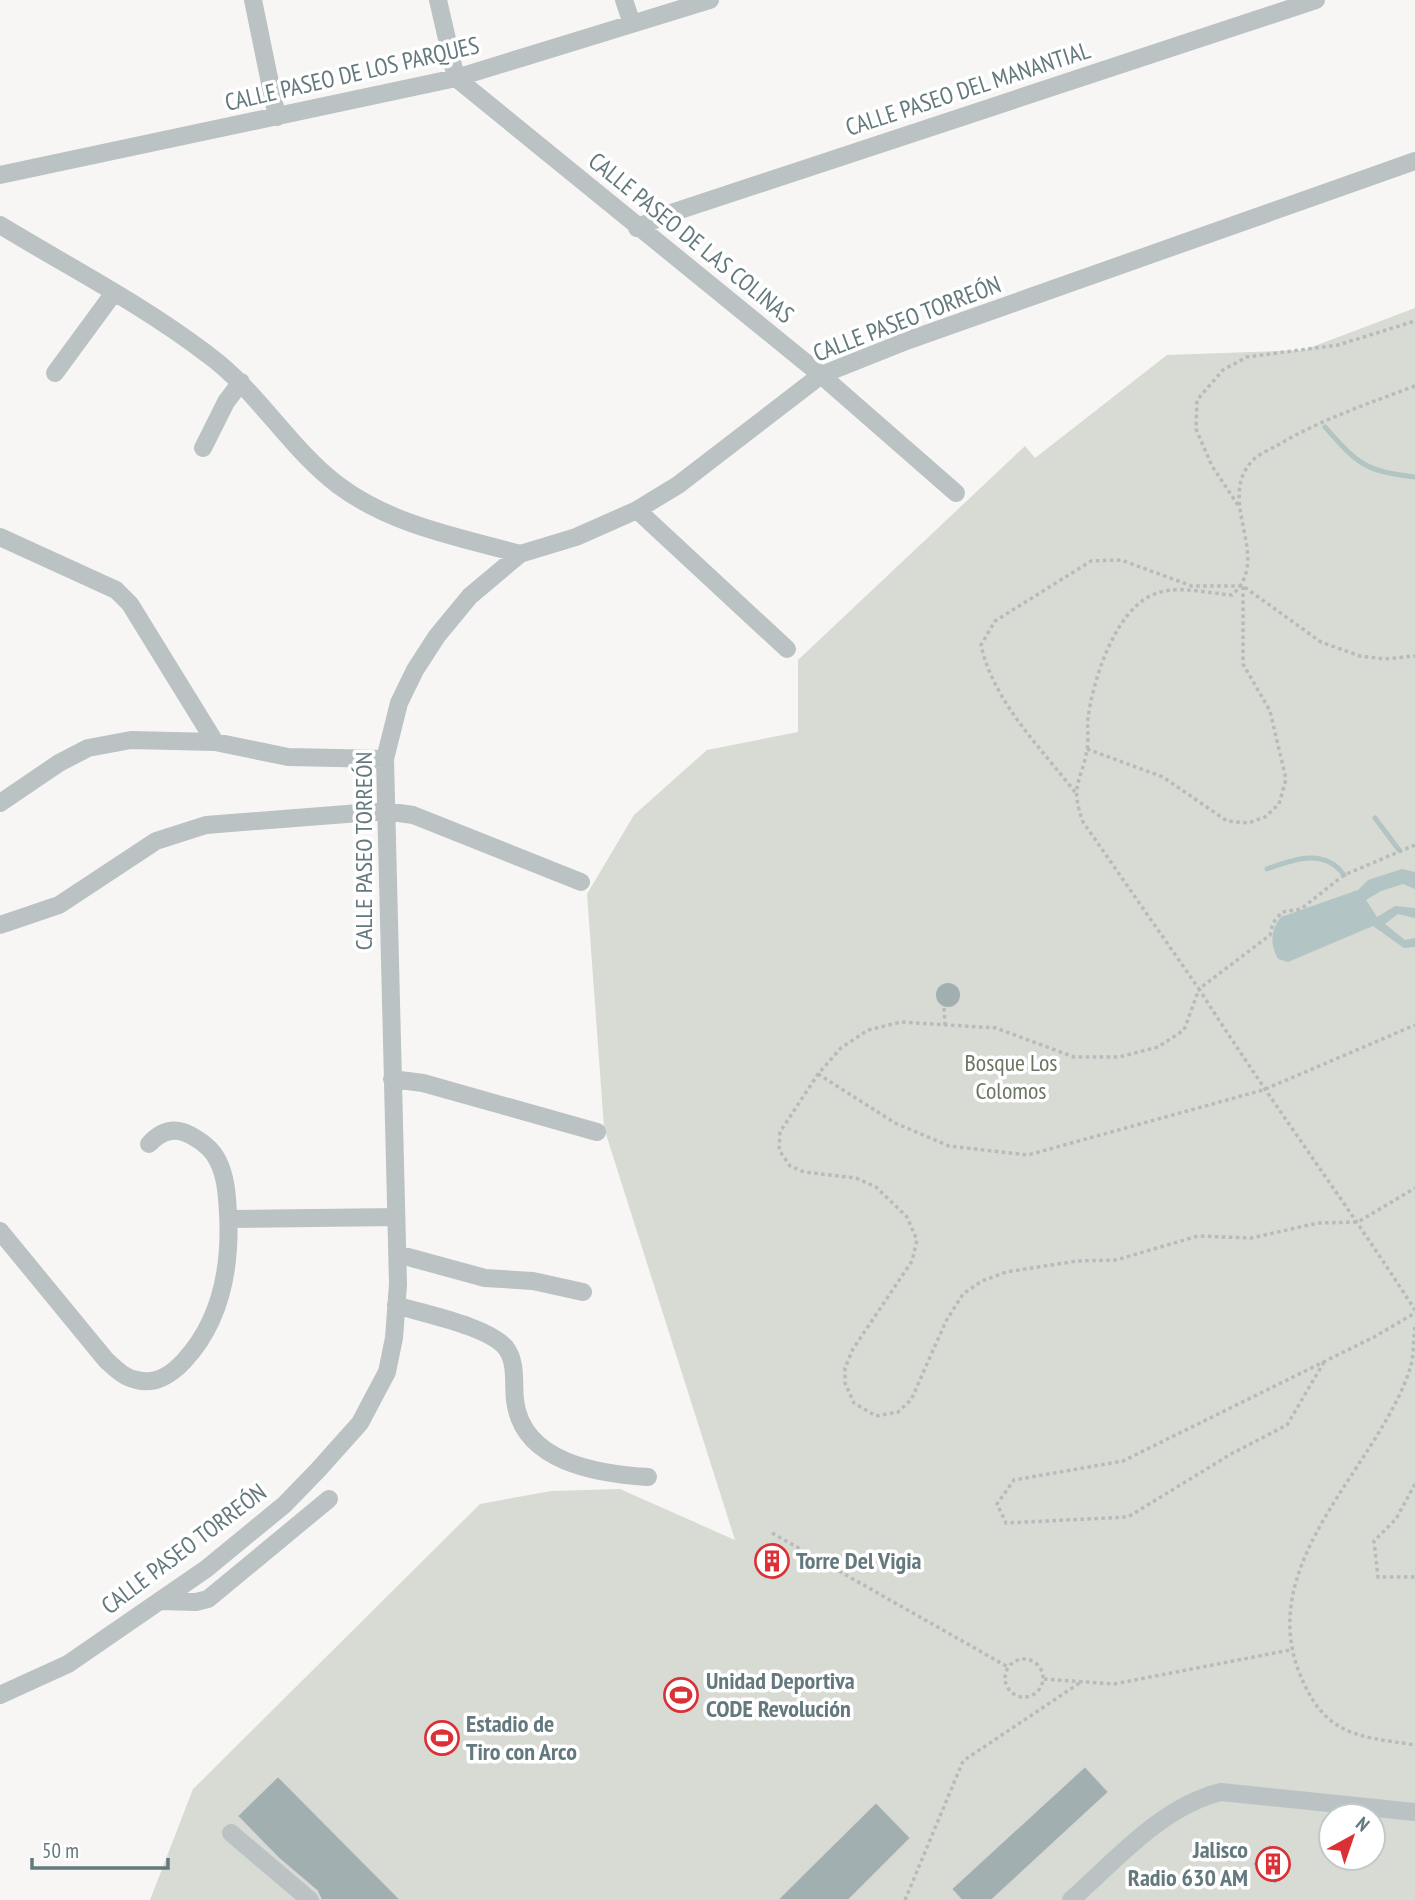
<svg xmlns="http://www.w3.org/2000/svg" width="1415" height="1900" font-family="'PT Sans Narrow',sans-serif">
  <style>
    .green { fill: #d8dbd3; fill-rule: evenodd }
    .water { fill: #b2c4c4 }
    .lines { fill: none; stroke-linecap: round; stroke-linejoin: round }
    .stream { stroke: #b2c4c4; stroke-width: 5 }
    .building { fill: #a2afb1; stroke: #d8d8d6; stroke-width: 2 }
    .path { stroke: #b6bbbc; stroke-width: 3.5; stroke-dasharray: 3.5 3.5; stroke-linecap: butt }
    .minor { stroke: #bbc2c3; stroke-width: 18 }
    .labels { text-anchor: middle; stroke-width: 7; stroke-linejoin: round; paint-order: stroke }
    .street-label { font-size: 24px; fill: #63797d; stroke: #fff }
    .park-label { font-size: 24px; fill: #6a7662; stroke: #fff }
    .poi-label { font-size: 24px; font-weight: bold; fill: #63797d; stroke: #fff; text-anchor: start }
  </style>
  <rect width="100%" height="100%" fill="#f7f6f4"/>
  <path class="green" d="M1415 308V1900H150L193 1789 480 1504 551 1491 620 1489 735 1540 604 1128 587 894 634 815 707 750 798 732V660L1025 446 1035 458 1167 355 1304 350ZM1331 1816H1373V1858H1331Z"/>
  <path class="water" d="M1402 869 1415 872V889L1403 884 1381 891 1366 900 1377 917 1395 906 1415 908V918L1398 914 1385 924 1405 940 1415 938V947L1404 948 1373 926 1288 962 1278 959C1270 944 1270 931 1281 917L1358 890 1368 880Z"/>
  <g class="lines">
    <path class="stream" d="M1325 427C1358 464 1364 471 1415 477
      M1375 818 1399 850
      M1267 869C1292 860 1324 847 1344 875"/>
  </g>
  <path class="building" d="M935 995a13 13 0 1 1 26 0a13 13 0 1 1-26 0Z
    M1085 1766 1109 1792 992 1900H961L951 1889Z
    M278 1776 401 1900H321L317 1891 278 1858 237 1816Z
    M876 1802 911 1838 849 1900H777Z
    M1270 1844 1293 1865 1275 1885 1252 1864Z"/>
  <g class="lines">
    <path class="path" d="M1415 386C1367 404 1320 420 1276 446 1269 450 1259 454 1253 460 1214 500 1274 558 1232 595 1204 593 1173 583 1148 597 1113 617 1093 681 1088 718 1087 729 1089 740 1087 750 1080 786 1070 785 1083 822L1199 989 1184 1030 1158 1047 1119 1057H1074L996 1028 901 1022 868 1030 841 1048 818 1074 780 1132 779 1150 790 1166 804 1172 856 1178 876 1187 907 1217 917 1240 912 1261 853 1349 845 1368V1383L854 1403 876 1416 898 1412 911 1400 946 1321 963 1294 982 1281 1006 1272 1077 1261 1116 1260 1198 1236 1251 1238 1318 1223 1358 1222 1415 1188
      M1238 505 1212 466 1196 429 1197 400 1223 370 1247 357 1338 345 1415 321
      M1087 749 1163 777 1227 821 1248 823 1265 817 1279 804 1286 779 1270 711 1243 664V586
      M1075 792C1040 747 993 701 981 645L995 621 1091 561 1121 560 1192 586H1243L1321 642 1360 656 1385 659 1415 656
      M1415 845 1344 875 1301 909 1282 912 1273 923 1270 935 1199 989C1268 1098 1345 1201 1415 1310
      M944 1008 945 1025
      M818 1074 895 1123 949 1146 1028 1155 1263 1090 1415 1025
      M1415 1327C1413 1341 1414 1357 1410 1369 1377 1468 1256 1560 1299 1672 1324 1735 1354 1736 1415 1745
      M1324 1362 1287 1425 1231 1454 1128 1517 1006 1523 997 1504 1014 1480 1123 1461 1374 1337 1415 1313
      M1415 1484 1396 1519 1374 1541 1378 1577H1415
      M772 1533 1008 1667
      M1005 1678a19 19 0 1 1 38 0a19 19 0 1 1-38 0Z
      M1044 1679 1114 1684 1290 1650
      M905 1900 963 1761 1081 1682"/>
    <path class="minor" d="M253 0 277 117
      M438 0 456 78 821 375 956 493
      M624 0 632 24
      M0 175 456 78 710 0
      M0 225C69 267 143 305 207 354 258 391 289 448 338 485 391 525 458 537 520 554
      M637 228 665 215 1316 0
      M55 373 113 294
      M203 448 226 402 241 382
      M637 510 787 649
      M0 537 116 590 130 604 215 742
      M0 803 59 763 88 748 131 740 215 742 288 757 385 759
      M0 925 59 905 156 841 206 825 385 811 413 815 581 882
      M392 1079 423 1083 597 1132
      M229 1219 396 1217
      M0 1231 106 1360C115 1368 124 1378 137 1380 155 1385 172 1374 184 1361 222 1320 231 1267 228 1213 227 1195 226 1177 218 1161 213 1150 201 1141 192 1136 175 1126 161 1131 149 1144
      M397 1254 485 1278 533 1281 583 1292
      M396 1305C424 1314 488 1326 506 1348 517 1363 513 1383 515 1400 522 1463 599 1474 648 1477
      M159 1601 196 1602 208 1599 329 1499
      M0 1695 68 1664 206 1569 284 1505 318 1470 360 1423 387 1372 394 1338 398 1284 385 759 399 703 415 670 437 636 470 596 520 554 576 537 637 510 678 485 821 375 909 340 1415 161
      M231 1833 310 1900
      M1071 1900C1115 1861 1162 1806 1221 1792L1415 1812"/>
  </g>
  <defs>
    <g id="building-ring" transform="scale(1.75)"><circle r="9.5" fill="#fff" stroke="#da3036" stroke-width="1.5"/><path d="M-4-6H4V6H1V3H-1V6H-4ZM-2.5-4.3h1.7v1.8h-1.7ZM.8-4.3h1.7v1.8H.8ZM-2.5-1h1.7V.8h-1.7ZM.8-1h1.7V.8H.8Z" fill="#da3036"/></g>
    <g id="stadium-ring" transform="scale(1.75)"><circle r="9.5" fill="#fff" stroke="#da3036" stroke-width="1.5"/><path d="M0-5a6.5 5 0 1 0 0 10a6.5 5 0 1 0 0-10ZM-3.5-1.8h7v3.6h-7Z" fill="#da3036"/></g>
  </defs>
  <g fill-rule="evenodd">
    <use href="#building-ring" x="772" y="1561"/>
    <use href="#stadium-ring" x="681" y="1695"/>
    <use href="#stadium-ring" x="442" y="1738"/>
    <use href="#building-ring" x="1273" y="1864"/>
  </g>
  <g class="labels">
    <g class="street-label">
      <text transform="translate(352 74) rotate(-13)" y="8">CALLE PASEO DE LOS PARQUES</text>
      <text transform="translate(968 89) rotate(-18)" y="8">CALLE PASEO DEL MANANTIAL</text>
      <text transform="translate(691 238) rotate(39)" y="8">CALLE PASEO DE LAS COLINAS</text>
      <text transform="translate(907 319) rotate(-21)" y="8">CALLE PASEO TORREÓN</text>
      <text transform="translate(364 851) rotate(-90)" y="8">CALLE PASEO TORREÓN</text>
      <text transform="translate(184 1549) rotate(-37)" y="8">CALLE PASEO TORREÓN</text>
    </g>
    <g class="park-label">
      <text x="1011" y="1071">Bosque Los<tspan x="1011" dy="28">Colomos</tspan></text>
    </g>
    <g class="poi-label">
      <text x="796" y="1569">Torre Del Vigia</text>
      <text x="706" y="1689">Unidad Deportiva<tspan x="706" dy="28">CODE Revolución</tspan></text>
      <text x="466" y="1732">Estadio de<tspan x="466" dy="28">Tiro con Arco</tspan></text>
      <text x="1248" y="1858" text-anchor="end">Jalisco<tspan x="1248" dy="28">Radio 630 AM</tspan></text>
    </g>
  </g>
  <g transform="translate(1352 1837) rotate(40)"><circle r="33" fill="#ffffff" stroke="#c1c9cb" stroke-width="2"/>
  <path d="M0-5L12 26L0 18L-12 26Z" fill="#da3036"/>
  <text y="-10" font-size="19" font-weight="bold" text-anchor="middle" fill="#63797d">N</text>
  </g>
  <path d="M32 1858v10h136v-10" fill="none" stroke="#63797d" stroke-width="3.5"/>
  <text x="42" y="1858" font-size="21" fill="#63797d" stroke="#ffffff" stroke-width="5" paint-order="stroke">50 m</text>
</svg>
